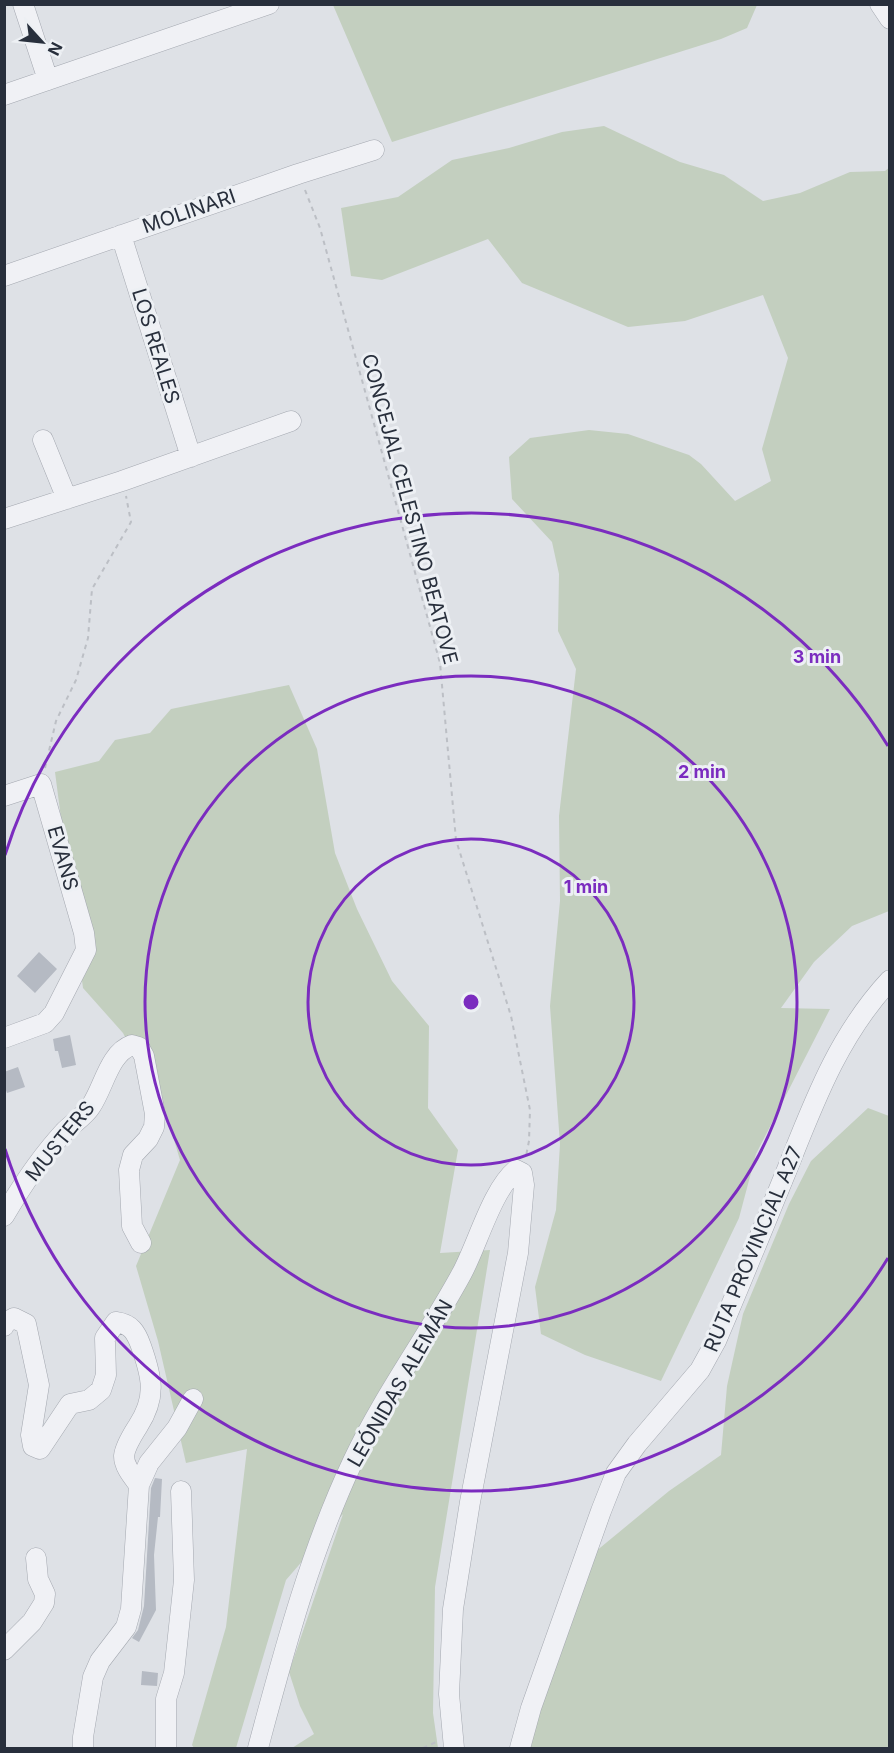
<svg xmlns="http://www.w3.org/2000/svg" width="894" height="1753" font-family="Inter,sans-serif">
  <style>
    .green { fill: #c3cfbf }
    .building { fill: #b5bac3 }
    .lines { fill: none; stroke-linecap: round; stroke-linejoin: round }
    .minor-casing { stroke: #a4a8b0; stroke-width: 21 }
    .path { stroke: #bcbfc5; stroke-width: 2; stroke-dasharray: 4.5 4.5; stroke-linecap: butt }
    .minor { stroke: #f0f1f5; stroke-width: 20 }
    .ring { fill: none; stroke: #7b2cbf; stroke-width: 3 }
    .labels { text-anchor: middle; stroke-width: 6; stroke-linejoin: round; paint-order: stroke }
    .street-label { font-size: 20px; fill: #282f3c; stroke: #edf0f4 }
    .centre { fill: #7b2cbf; stroke: #edf0f4; stroke-width: 3 }
    .ring-label { font-size: 18px; text-anchor: middle; font-weight: bold; fill: #7b2cbf; stroke: #edf0f4; stroke-width: 6; stroke-linejoin: round; paint-order: stroke }
  </style>
  <rect width="100%" height="100%" fill="#dee1e6"/>
  <path class="green" d="M333 5H757L747 28 721 39 392 142Z
    M604 126 680 162 724 175 763 201 800 193 850 172 885 171 890 167 889 911 852 926 814 962 781 1008 830 1009 756 1154 739 1218 661 1381 585 1355 541 1334 535 1287 556 1210 560 1144 550 1006 560 901 559 816 576 669 558 631 559 574 552 542 512 499 509 457 530 438 589 430 628 434 689 455 701 464 735 501 771 481 762 449 788 358 763 295 685 321 628 327 522 283 488 239 382 280 351 276 341 208 398 197 452 160 509 148 562 132Z
    M289 685 317 749 335 853 357 909 392 981 429 1026 428 1108 458 1150 440 1253 490 1250 435 1587 433 1713 438 1748H292L314 1734 300 1706 289 1672 343 1514 286 1580 236 1748H194L192 1745 226 1627 247 1449 186 1463 158 1341 136 1266 180 1160 169 1123 123 1033 83 988 55 772 99 761 115 740 150 733 171 709Z
    M868 1108 889 1116V1748H528L529 1738 595 1552 669 1491 721 1455 727 1386 743 1314 789 1204 811 1161Z"/>
  <path class="building" d="M39 952 57 969 35 993 17 976Z
    M70 1035 76 1065 62 1068 58 1051H55L53 1039Z
    M18 1067 25 1087 7 1093 4 1085V1072Z
    M155 1478 162 1479 160 1517H158L154 1555 156 1610 139 1642 132 1638 138 1630 144 1606 151 1488Z
    M142 1671 158 1673 157 1686 141 1685Z"/>
  <g class="lines">
    <g class="minor-casing">
      <path id="minor" d="M23 4 48 80
        M880 4 890 19
        M4 95 269 4
        M121 235 191 457
        M4 276 298 174 374 150
        M43 440 67 499
        M4 519 122 481 291 421
        M4 796 41 784 84 933 86 950 54 1013 45 1023 4 1038
        M4 1216C21 1187 42 1156 64 1132 73 1123 85 1116 91 1106 104 1087 109 1053 132 1045L139 1047 144 1056 155 1114 154 1127 148 1139 133 1155 129 1170 132 1226 141 1243
        M4 1326 5 1323 14 1318 26 1324 39 1385 31 1435 33 1446 40 1449 70 1404 89 1400 101 1390 106 1375 105 1338 116 1322C131 1324 136 1332 141 1346 152 1377 157 1397 138 1426 133 1434 125 1446 124 1456 124 1467 133 1477 139 1485
        M4 1650 32 1622 44 1603 45 1594 38 1579 36 1558
        M83 1748V1737L93 1677 100 1661 126 1627 131 1609 139 1485 149 1463 177 1428 193 1399
        M166 1748V1699L174 1673 184 1580 181 1491
        M258 1748C284 1651 310 1552 353 1461 384 1395 428 1336 462 1273 478 1243 492 1190 516 1170L522 1173 524 1185 518 1253 470 1502 453 1609 449 1694 454 1748
        M520 1748 531 1708 601 1511 616 1473 637 1444 700 1370 716 1341C740 1285 763 1228 786 1172 814 1102 838 1036 890 980"/>
    </g>
    <path class="path" d="M305 190 320 228 440 663 456 840 511 1016 530 1110 529 1141 526 1156
      M45 768 56 721 76 680 88 638 92 589 131 522 126 496
      M423 1748 436 1742"/>
    <use href="#minor" class="minor"/>
  </g>
  <g class="ring">
    <circle cx="471" cy="1002" r="163"/>
    <circle cx="471" cy="1002" r="326"/>
    <path d="M888 1258A489 489 0 0 1 5 1149M5 855A489 489 0 0 1 888 746"/>
  </g>
  <g class="labels">
    <g class="street-label">
      <text transform="translate(189 211) rotate(-19)" y="7">MOLINARI</text>
      <text transform="translate(156 346) rotate(73)" y="7">LOS REALES</text>
      <text transform="translate(410 509) rotate(75)" y="7">CONCEJAL CELESTINO BEATOVE</text>
      <text transform="translate(63 858) rotate(74)" y="7">EVANS</text>
      <text transform="translate(60 1141) rotate(-51)" y="7">MUSTERS</text>
      <text transform="translate(753 1249) rotate(-67)" y="7">RUTA PROVINCIAL A27</text>
      <text transform="translate(400 1383) rotate(-60)" y="7">LEÓNIDAS ALEMÁN</text>
    </g>
  </g>
  <circle cx="471" cy="1002" r="9" class="centre"/>
  <g class="ring-label">
    <text x="817" y="663">3 min</text>
    <text x="702" y="778">2 min</text>
    <text x="586" y="893">1 min</text>
  </g>
  <rect width="894" height="1753" fill="none" stroke="#282f3c" stroke-width="12"/>
  <g transform="translate(42 42) rotate(117)" stroke="#edf0f4" stroke-width="4.5" paint-order="stroke">
  <path d="M0-4.5L10 22L0 15L-10 22Z" fill="#282f3c"/>
  <text y="-9" font-size="16" font-weight="bold" text-anchor="middle" fill="#282f3c">N</text>
  </g>
</svg>
